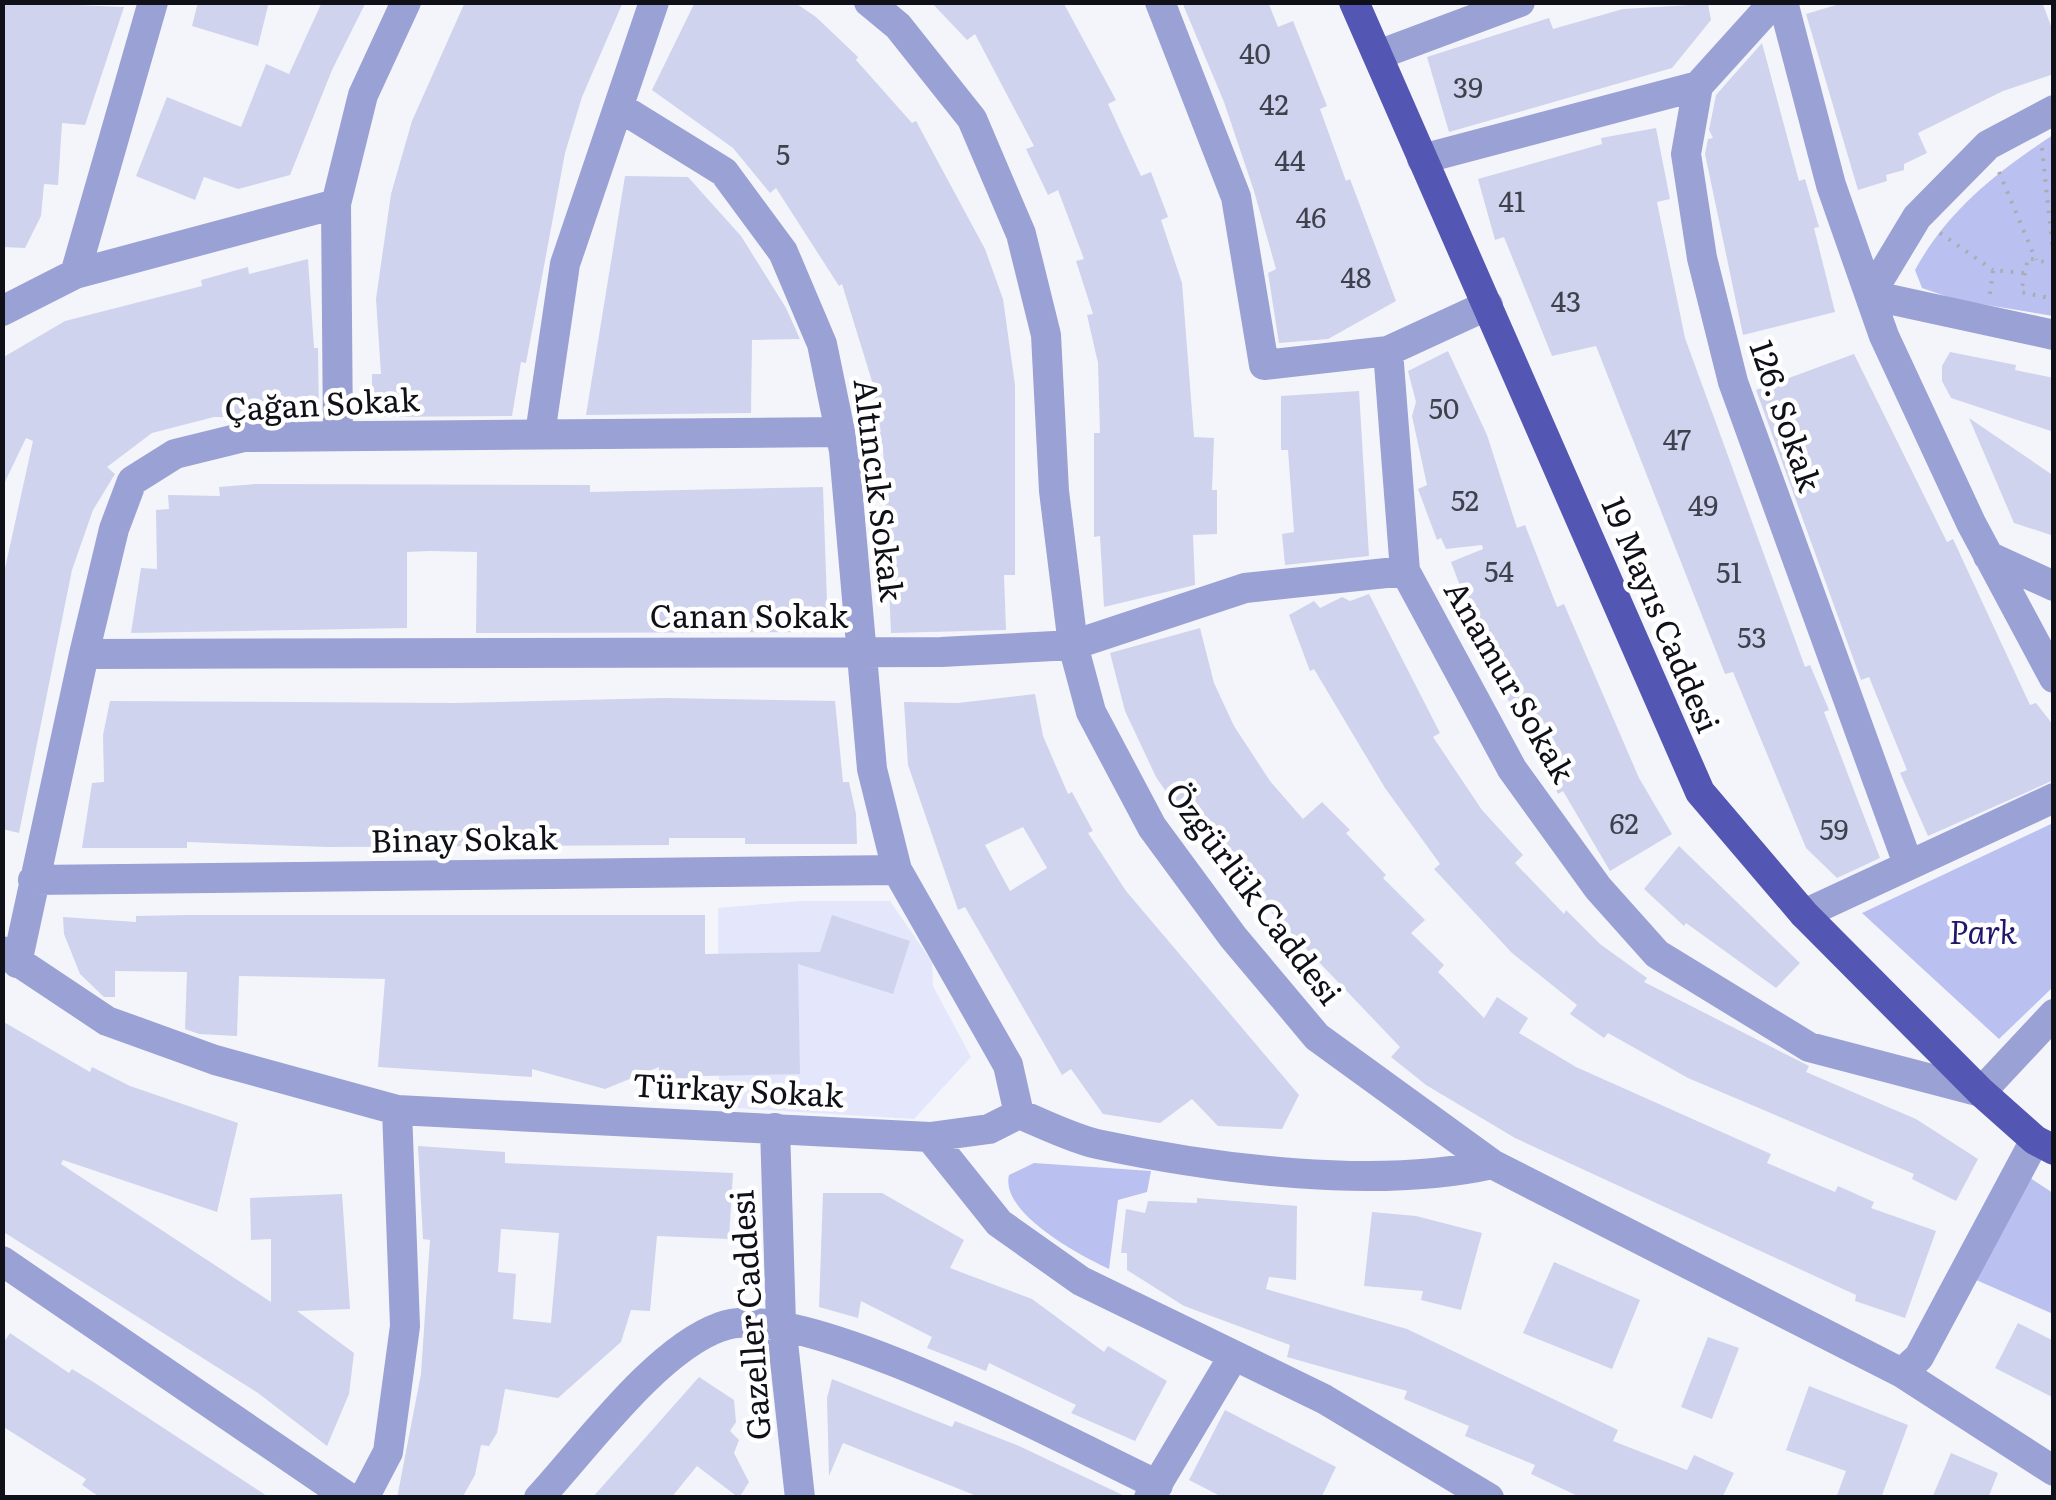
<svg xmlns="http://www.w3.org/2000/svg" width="2056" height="1500" font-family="Literata,serif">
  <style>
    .built { fill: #e4e7fb }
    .green { fill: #bac1f0 }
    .building { fill: #cfd3ed; fill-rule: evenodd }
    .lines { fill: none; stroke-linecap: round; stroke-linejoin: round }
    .path { stroke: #abacb2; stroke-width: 4; stroke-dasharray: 2.5 8; stroke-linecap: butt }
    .minor { stroke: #9aa1d4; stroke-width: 30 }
    .major { stroke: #5356b2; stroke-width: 30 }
    .labels { text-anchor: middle; stroke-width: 9; stroke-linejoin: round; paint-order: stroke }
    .number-label { font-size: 28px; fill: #3f414d }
    .street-label { font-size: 32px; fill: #0f1018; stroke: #fff }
    .park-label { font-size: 32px; font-style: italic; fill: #21176c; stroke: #fff }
  </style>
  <rect width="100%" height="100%" fill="#f4f5fa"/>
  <path class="built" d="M801 901H890L932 962 933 986 971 1057 914 1119 719 1107 718 908Z"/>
  <path class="green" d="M2053 135V316L1957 300 1922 288 1915 270C1948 210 1997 172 2053 135Z
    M2053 823V987L1999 1039 1862 913Z
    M1034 1163 1151 1171 1147 1192 1118 1200 1109 1269C1079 1255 1000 1213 1009 1175Z
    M2021 1172 2053 1193V1314L1974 1279Z"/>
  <path class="building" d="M2 2 124 7 85 125 62 123 58 185 44 184 41 216 25 248 2 247Z
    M198 2H269L258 46 192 26Z
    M322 2H366L332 70 290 175 238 189 204 177 195 200 136 176 167 97 241 127 266 64 289 74Z
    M465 2H623L582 97 565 153 526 363 521 362 512 416 372 417V374H381L376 299 391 194 412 121Z
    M695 2H794L816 17 858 57 856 60 912 123 916 121 985 249 1003 299 1015 385V575H1004L1006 630 891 633 883 447H876L875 391 842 284 839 286 776 188 770 193 733 148 652 90Z
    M931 2H1063L1116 100 1108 104 1141 176 1151 172 1168 217 1161 220 1182 283 1194 437 1214 438 1212 490H1217V534L1193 535 1195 585 1104 607 1100 536 1094 537V433H1100L1098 363 1087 315 1093 314 1076 261 1084 259 1058 190 1048 195 1026 149 1034 146 975 34 967 40Z
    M1182 2H1268L1278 27 1293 21 1327 106 1320 109 1346 181 1350 179 1396 301 1328 339 1279 343 1268 273 1276 269 1254 191 1224 102Z
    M1846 2H2042L2054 34V74L2003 91 1918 133 1927 153 1904 164V170L1886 175 1887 181 1858 190 1806 14Z
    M1708 4 1711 20 1672 68 1449 132 1427 57 1549 18 1553 29 1623 9Z
    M1762 43 1799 181 1805 179 1819 227 1814 228 1835 312 1743 335 1705 154 1708 139 1713 138 1709 130 1716 95Z
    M1656 128 1670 199 1657 202 1685 338 1805 667 1810 665 1829 710 1824 712 1880 858 1837 878 1806 848 1733 672 1725 674 1596 346 1552 356 1504 237 1495 240 1478 179 1602 144 1601 138Z
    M625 176 688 177 741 236 786 308 800 339 752 340 751 413 586 415Z
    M308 259 314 348H318L319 418 214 417 152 433 107 467 115 474 93 510 72 570 19 833 2 829V582L33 441 26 438 2 488V358L65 321 202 286 201 280 248 267 249 274Z
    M1448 351 1487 435 1517 528 1525 525 1557 607 1564 604 1639 778 1672 834 1610 871 1563 791 1558 794 1532 735 1526 738 1481 642 1451 562 1483 549 1482 545 1446 549 1441 538 1437 540 1418 489 1427 485 1412 416 1416 402 1408 371Z
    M1950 352 2016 365 2015 370 2054 378V432L1951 398 1942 381V366Z
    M1854 354 1947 542 1953 539 2030 705 2036 703 2054 726V780L1928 836 1900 773 1907 770 1869 677 1861 680 1756 390Z
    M1359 391 1369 556 1285 565 1282 534 1294 532 1288 450H1281V396Z
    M1969 418 2054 476V536L2014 523Z
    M256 484 590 485V492L823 487 828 632 476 633 477 552 430 551 407 552V628L131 633 141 568 157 569 156 510 169 509 168 495 220 496 219 487Z
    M1369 594 1440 733 1433 737 1482 810 1523 855 1515 863 1564 914 1566 910 1600 944 1647 978 1644 982 1809 1066 1806 1072 1916 1119 1978 1159 1956 1201 1912 1179 1914 1174 1688 1078 1608 1033 1604 1038 1570 1014 1577 1005 1512 953 1434 869 1440 864 1385 788 1314 669 1310 671 1289 615 1314 601 1320 608 1342 597 1350 601Z
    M1200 628 1214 683 1234 726 1270 781 1303 819 1322 802 1350 830 1346 833 1386 875 1383 878 1425 920 1411 933 1444 965 1438 972 1484 1018 1497 997 1528 1018 1519 1033 1576 1067 1771 1154 1767 1163 1835 1192 1838 1186 1874 1202 1871 1208 1936 1231 1905 1318 1855 1301 1856 1295 1515 1138 1426 1085 1391 1057 1400 1047 1191 828 1156 777 1125 711 1110 653Z
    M1035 694 1043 736 1068 794 1072 792 1093 831 1088 833 1126 891 1299 1095 1282 1129 1218 1126 1192 1099 1160 1123 1103 1114 1071 1069 1062 1075 965 907 958 910 908 765 904 702 958 703ZM1023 827 1047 868 1010 891 985 845Z
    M664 698 835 701 843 782H849L856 814 857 844H745V838H669V845L328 847 187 842V848H82L92 783 104 782 103 735 110 701 455 703Z
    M1679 846 1800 963 1776 988 1686 923 1684 926 1644 889Z
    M186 915H705V954L820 952 832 915 910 941 893 994 798 964 800 1074 702 1076V1084L659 1085V1067L605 1089 532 1069V1077L378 1067 385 979 239 976 237 1036 199 1034 185 1029 187 972 115 971V997H104L80 974 64 934 63 917 136 922V916Z
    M2 1021 90 1072 92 1067 130 1086 238 1123 217 1212 63 1160 61 1164 271 1302V1239L251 1240 250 1198 342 1194 350 1309 297 1311 354 1353 349 1394 327 1446 258 1393 2 1231Z
    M418 1146 505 1152V1163L733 1173 729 1239 657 1236 650 1311 631 1310 621 1342 558 1398 505 1389 497 1433 489 1446 481 1445 475 1475 462 1498H397L421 1374 430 1240 423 1239ZM501 1229 559 1233 551 1323 513 1319 516 1274 498 1272Z
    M823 1193H882L964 1240 950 1268 1032 1299 1104 1352 1108 1346 1167 1381 1135 1441 1071 1413 1076 1405 989 1363 986 1371 927 1348 932 1337 861 1301 858 1318 819 1307Z
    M1197 1198 1297 1206 1296 1280 1269 1277 1266 1289 1407 1329 1618 1430 1613 1441 1687 1470 1694 1455 1734 1473 1722 1498H1582L1531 1474 1535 1465 1465 1436 1469 1426 1404 1399 1407 1391 1287 1357 1290 1345 1184 1306 1127 1270V1253H1121L1126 1209 1145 1213 1148 1201 1197 1203Z
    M1372 1212 1416 1216 1482 1233 1461 1310 1421 1300 1423 1291 1364 1286Z
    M1554 1262 1640 1300 1612 1369 1523 1333Z
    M2018 1323 2054 1341V1398L1995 1368Z
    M10 1333 69 1373 72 1369 95 1383 270 1498H101L82 1485 86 1479 2 1426V1345Z
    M1708 1337 1739 1348 1712 1419 1681 1407Z
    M699 1377 734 1400 736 1422 730 1431 739 1440 734 1453 749 1482 739 1498 697 1466 671 1498H592Z
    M832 1379 952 1427 955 1421 1019 1446 1129 1498H982L843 1443 829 1476 827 1398Z
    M1809 1386 1908 1425 1881 1498H1836L1846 1471 1786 1450Z
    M1225 1410 1336 1467 1321 1498H1224L1189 1480Z
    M1951 1453 1998 1473 1988 1498H1932Z"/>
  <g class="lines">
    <path class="path" d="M2042 148 2054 262
      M1999 172 2036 260
      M1940 233 1993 270
      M2054 264 2028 258 2021 292 2054 299
      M1990 294 1993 270 2025 273"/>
    <path class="minor" d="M869 2 898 26 972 119 1021 234 1046 335 1054 491 1073 645 1091 712 1152 827 1233 937 1317 1037 1492 1164 1902 1373 2054 1471
      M1160 2 1236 197 1264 365 1388 351 1488 305
      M1774 2 1698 86 1686 154 1702 258 1733 382 1908 864
      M1783 2 1831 185 1884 336 1971 523 2054 678
      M1378 55 1520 2
      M619 107 724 172 783 252 822 344 844 451 872 769 897 870 1008 1065 1019 1114
      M2054 110 1988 145 1917 217 1870 295 2054 335
      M1422 159 1698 86
      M75 274 153 2
      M2 311 75 274 336 204
      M1388 351 1405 571 1512 769 1598 888 1657 954 1809 1047 1981 1092 2054 1014
      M540 434 565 264 654 2
      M338 436 336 204 363 95 406 2
      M1988 556 2054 586
      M84 654 941 652 1073 645 1245 588 1405 571
      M33 880 897 870
      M1804 914 2054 798
      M2 951 107 1021 215 1060 397 1110 930 1137 989 1129 1019 1114C1044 1124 1071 1138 1097 1144 1214 1169 1376 1190 1492 1164
      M17 963 84 654 114 529 132 481 175 454 244 437 840 432
      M775 1128 781 1324 800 1498
      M930 1137 999 1223 1081 1281 1324 1399 1489 1498
      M2 1261 349 1498
      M1902 1373 1919 1357 2035 1140
      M364 1498 388 1452 405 1326 397 1110
      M539 1498C586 1447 656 1350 720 1327 800 1296 1074 1446 1158 1485
      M1149 1498 1233 1357"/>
    <path class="major" d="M1354 2 1700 792 1804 914 1981 1092 2035 1140 2054 1150"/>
  </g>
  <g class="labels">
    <g class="number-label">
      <text x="1255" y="64">40</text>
      <text x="1468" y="98">39</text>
      <text x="1274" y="115">42</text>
      <text x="783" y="165">5</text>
      <text x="1290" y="171">44</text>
      <text x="1512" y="212">41</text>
      <text x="1311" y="228">46</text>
      <text x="1356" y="288">48</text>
      <text x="1566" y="312">43</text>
      <text x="1444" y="419">50</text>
      <text x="1677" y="450">47</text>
      <text x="1465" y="511">52</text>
      <text x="1703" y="516">49</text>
      <text x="1499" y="582">54</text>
      <text x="1729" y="583">51</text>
      <text x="1752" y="648">53</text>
      <text x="1624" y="834">62</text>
      <text x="1834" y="840">59</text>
    </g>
    <g class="street-label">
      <text transform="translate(322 405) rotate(-3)" y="11">Çağan Sokak</text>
      <text transform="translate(1785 416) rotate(71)" y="11">126. Sokak</text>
      <text transform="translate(878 490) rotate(83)" y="11">Altıncık Sokak</text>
      <text transform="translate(1660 615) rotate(67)" y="11">19 Mayıs Caddesi</text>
      <text x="749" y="628">Canan Sokak</text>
      <text transform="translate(1509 682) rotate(60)" y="11">Anamur Sokak</text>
      <text transform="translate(464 840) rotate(-1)" y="11">Binay Sokak</text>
      <text transform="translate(1253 894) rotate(53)" y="11">Özgürlük Caddesi</text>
      <text transform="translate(738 1091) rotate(3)" y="11">Türkay Sokak</text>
      <text transform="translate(751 1315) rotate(-94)" y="11">Gazeller Caddesi</text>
    </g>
    <g class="park-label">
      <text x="1983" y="944">Park</text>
    </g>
  </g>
  <rect width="2056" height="1500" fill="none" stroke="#0f1018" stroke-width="10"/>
</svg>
